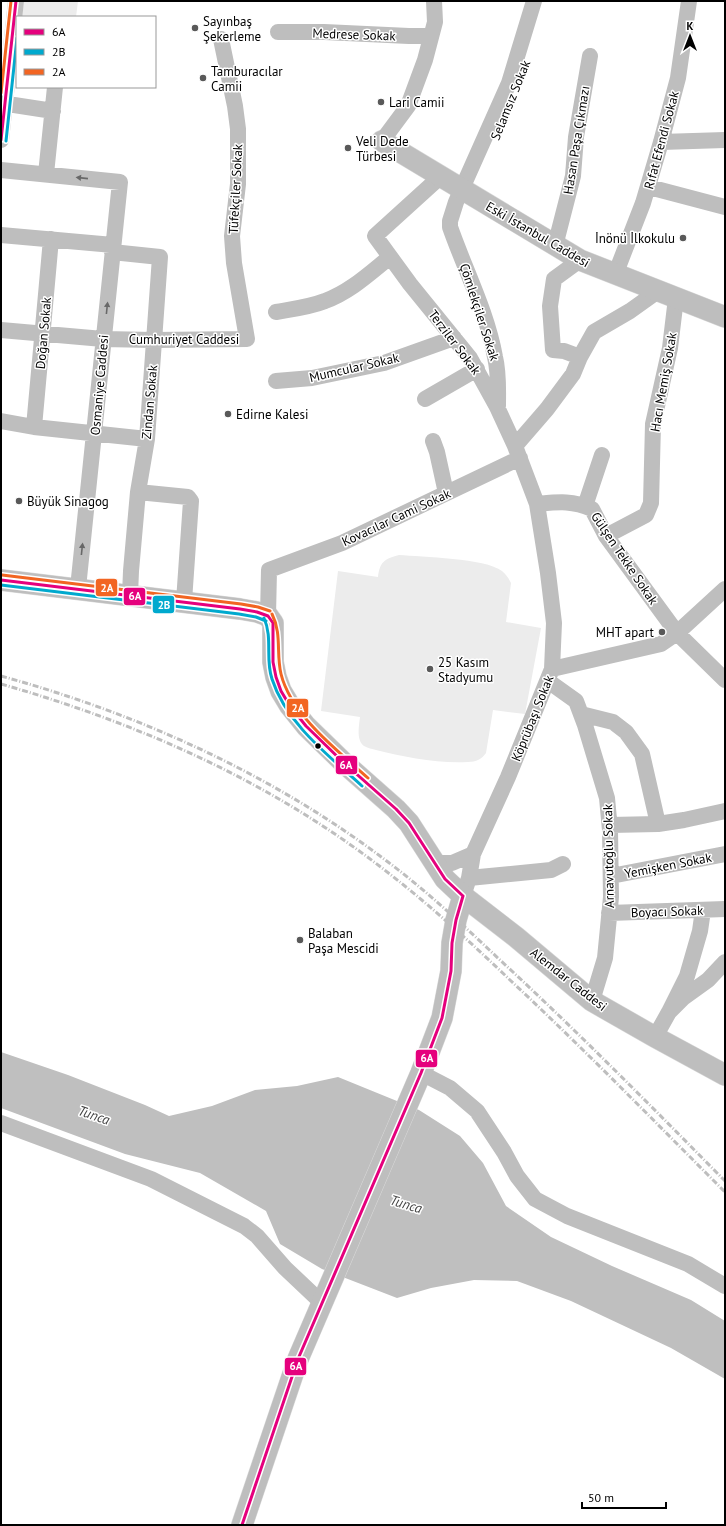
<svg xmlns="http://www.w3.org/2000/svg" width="726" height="1526" font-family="'PT Sans',sans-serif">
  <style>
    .green { fill: #ececec }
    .water { fill: #bfbfbf }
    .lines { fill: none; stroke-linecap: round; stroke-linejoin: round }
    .major-casing { stroke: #dbdbdb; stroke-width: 22 }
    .minor { stroke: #bebebe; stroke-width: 16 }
    .major { stroke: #bebebe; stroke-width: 21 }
    .rail { stroke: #bebebe; stroke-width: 3; stroke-dasharray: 6 2 1 2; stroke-linecap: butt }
    .bus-1-casing { stroke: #fff; stroke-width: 6 }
    .bus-2-casing { stroke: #fff; stroke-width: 6 }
    .bus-3-casing { stroke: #fff; stroke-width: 6 }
    .bus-1 { stroke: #e5007d; stroke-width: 3 }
    .bus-2 { stroke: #00a9ce; stroke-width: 3 }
    .bus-3 { stroke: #f26522; stroke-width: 3 }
    .oneway { fill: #686868 }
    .poi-dot { fill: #595959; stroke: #fff; stroke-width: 1.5 }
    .bus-dot { fill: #000; stroke: #fff; stroke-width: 1.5 }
    .labels { text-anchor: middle; stroke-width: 3; stroke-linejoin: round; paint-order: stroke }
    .poi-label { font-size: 13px; fill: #000; stroke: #fff; text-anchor: start }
    .street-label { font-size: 13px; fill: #000; stroke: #fff }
    .water-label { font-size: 14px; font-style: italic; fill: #444; stroke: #fff }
    .line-badge { stroke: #fff; stroke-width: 1.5 }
    .badge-label { font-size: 11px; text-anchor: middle; font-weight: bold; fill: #fff }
  </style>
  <rect width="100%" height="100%" fill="#fff"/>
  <path class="green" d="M24 1H78L76 17H22Z
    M399 555C422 557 485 558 502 571 506 574 509 579 511 583L506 622 541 628 525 714 493 710 486 753C482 759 476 762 468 762 440 764 403 757 376 750 373 749 367 748 364 746 356 740 359 726 360 717L321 711 338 571 378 577C380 562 384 559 399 555Z"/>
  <path class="water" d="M1 1052 68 1075 145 1105 169 1116 212 1106 255 1090 297 1086 338 1077 419 1110 460 1136 483 1163 506 1206 551 1237 612 1266 691 1300 725 1321V1379L671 1348 571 1301 517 1281 474 1280 431 1288 397 1298 322 1269 280 1244 266 1211 200 1173 125 1154 1 1108Z"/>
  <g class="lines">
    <g class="major-casing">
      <path id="major" d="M382 141 580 260 725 317
        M1 580 240 609 257 612 268 616 273 623V662L276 677 281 691 290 706 306 726 344 763 396 809 409 823 445 879 463 896 516 937 592 1001 655 1037 725 1075
        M242 1525 298 1359 421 1073 442 1018 451 971 452 943 456 920 463 896"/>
    </g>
    <path class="minor" d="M278 32H324L409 36H431
      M1 103 53 111
      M1 140 16 1
      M382 141 408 106 425 60 435 22 434 1
      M661 142 725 140
      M1 170 120 182 78 588
      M46 174 55 87
      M440 177 375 236 410 284 470 358 497 407 515 446 537 504 548 573 554 623 552 669 508 777 473 854 469 878 463 896
      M649 187 725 207
      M1 235 113 245
      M555 246 573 176 576 137 590 56
      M112 252 160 257 147 439 138 492 131 571 130 595
      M580 260 554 279 550 306 553 350 564 351 580 357
      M615 275 643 203 661 142 678 78 689 1
      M276 312C293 309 310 307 325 301 350 292 370 273 390 257
      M1 330 103 339 154 340 247 339 234 263 232 236 238 184V129L235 106 221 39
      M276 381 312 378 384 363 454 338
      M425 399 477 369
      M498 406C498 389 499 373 495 357 487 312 465 270 450 227V221L456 202 509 83 534 1
      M1 421 34 427 147 439
      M34 427 51 239
      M433 441 437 452 446 493
      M515 446 547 409 573 374 580 357 594 332 630 311 658 291
      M138 492 188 497 191 501 184 601
      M537 504C558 502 572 500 592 509L606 536 677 633 725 680
      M585 506 602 455
      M606 536 646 515 651 503 653 424 670 348 676 298
      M268 616 269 570 342 543 520 458
      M552 669 661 644 677 633 725 589
      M548 681 576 701 585 725 607 798 610 830 611 897 605 958 592 1001
      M581 714 613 722 626 732 642 754 658 824
      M610 825 658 824 684 820 725 811
      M434 863H452L473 854
      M611 876 725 854
      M469 878 551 870 563 864
      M609 913 725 909
      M669 1012 687 976 700 931 703 910
      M655 1037 669 1012 683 998 708 980 725 962
      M421 1073 450 1088 477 1111 504 1152 517 1176 535 1199 567 1216 688 1264 725 1286
      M1 1123 151 1179 244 1226 257 1236 285 1268 322 1303"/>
    <use href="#major" class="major"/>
    <path class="rail" d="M1 676C139 714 274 775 388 862 428 892 464 926 500 960 577 1031 651 1106 725 1181
      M1 684C127 720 249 772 355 848 411 888 461 933 510 980 584 1049 654 1121 725 1192"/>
    <g class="bus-1-casing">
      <path id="bus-1" d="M1 140 16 1
        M1 580 240 609 257 612 268 616
        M268 616 273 623V662L276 677 281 691 290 706 306 726 344 763 396 809 409 823 445 879 463 896
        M242 1525 298 1359 421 1073 442 1018 451 971 452 943 456 920 463 896"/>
    </g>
    <g class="bus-2-casing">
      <path id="bus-2" d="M6 141 17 38
        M1 585 239 614 256 617 266 621
        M264 618C273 638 265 659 272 679 286 723 328 755 362 786"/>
    </g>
    <g class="bus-3-casing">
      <path id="bus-3" d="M1 93 11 1
        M2 575 241 604 258 607 270 611
        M272 614C282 634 276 653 281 674 291 715 338 751 368 778"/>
    </g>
    <use href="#bus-1" class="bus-1"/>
    <use href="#bus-2" class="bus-2"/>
    <use href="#bus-3" class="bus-3"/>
  </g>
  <defs><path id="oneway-solid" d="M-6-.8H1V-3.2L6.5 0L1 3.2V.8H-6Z"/></defs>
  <g class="oneway">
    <use href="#oneway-solid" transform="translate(82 178) rotate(-174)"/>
    <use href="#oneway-solid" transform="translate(107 308) rotate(-84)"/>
    <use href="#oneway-solid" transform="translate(82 549) rotate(-84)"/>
  </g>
  <g class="poi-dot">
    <circle cx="195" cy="28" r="4"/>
    <circle cx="203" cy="78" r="4"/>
    <circle cx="381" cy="102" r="4"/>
    <circle cx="348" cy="148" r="4"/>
    <circle cx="683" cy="238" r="4"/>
    <circle cx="228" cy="414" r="4"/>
    <circle cx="19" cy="501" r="4"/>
    <circle cx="662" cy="632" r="4"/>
    <circle cx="430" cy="669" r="4"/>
    <circle cx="300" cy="940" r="4"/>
  </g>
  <circle class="bus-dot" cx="318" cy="746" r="3.5"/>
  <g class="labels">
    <g class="poi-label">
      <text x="203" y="26">Sayınbaş<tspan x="203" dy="15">Şekerleme</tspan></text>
      <text x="211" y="76">Tamburacılar<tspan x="211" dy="15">Camii</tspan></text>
      <text x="389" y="107">Lari Camii</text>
      <text x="356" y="146">Veli Dede<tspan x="356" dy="15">Türbesi</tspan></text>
      <text x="675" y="243" text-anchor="end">İnönü İlkokulu</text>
      <text x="236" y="419">Edirne Kalesi</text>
      <text x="27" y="506">Büyük Sinagog</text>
      <text x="654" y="637" text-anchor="end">MHT apart</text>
      <text x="438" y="667">25 Kasım<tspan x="438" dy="15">Stadyumu</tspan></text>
      <text x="308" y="938">Balaban<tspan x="308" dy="15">Paşa Mescidi</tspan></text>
    </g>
    <g class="street-label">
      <text transform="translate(354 34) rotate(2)" y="5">Medrese Sokak</text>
      <text transform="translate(510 100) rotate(-68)" y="5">Selamsız Sokak</text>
      <text transform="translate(576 140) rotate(-81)" y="5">Hasan Paşa Çıkmazı</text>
      <text transform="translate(661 140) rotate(-75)" y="5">Rıfat Efendi Sokak</text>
      <text transform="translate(235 189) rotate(-87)" y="5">Tüfekçiler Sokak</text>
      <text transform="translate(538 234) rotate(30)" y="5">Eski İstanbul Caddesi</text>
      <text transform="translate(480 312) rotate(72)" y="5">Çömlekçiler Sokak</text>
      <text transform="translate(43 333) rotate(-85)" y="5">Doğan Sokak</text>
      <text x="184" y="344">Cumhuriyet Caddesi</text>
      <text transform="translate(455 342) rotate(53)" y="5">Terziler Sokak</text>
      <text transform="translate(354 367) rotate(-13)" y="5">Mumcular Sokak</text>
      <text transform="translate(663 382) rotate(-80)" y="5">Hacı Memiş Sokak</text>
      <text transform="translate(99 385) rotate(-85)" y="5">Osmaniye Caddesi</text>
      <text transform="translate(149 402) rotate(-85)" y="5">Zindan Sokak</text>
      <text transform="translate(396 517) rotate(-25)" y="5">Kovacılar Cami Sokak</text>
      <text transform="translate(625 558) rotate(56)" y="5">Gülşen Tekke Sokak</text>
      <text transform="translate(532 718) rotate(-68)" y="5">Köprübaşı Sokak</text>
      <text transform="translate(608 856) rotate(-91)" y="5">Arnavutoğlu Sokak</text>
      <text transform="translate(668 865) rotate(-11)" y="5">Yemişken Sokak</text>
      <text transform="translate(667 911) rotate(-2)" y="5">Boyacı Sokak</text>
      <text transform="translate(569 979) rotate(38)" y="5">Alemdar Caddesi</text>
    </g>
    <g class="water-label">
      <text transform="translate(94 1115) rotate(19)" y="5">Tunca</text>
      <text transform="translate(406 1204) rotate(17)" y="5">Tunca</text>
    </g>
  </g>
  <g class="line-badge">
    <rect x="95" y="578" width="23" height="19" rx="4" fill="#f26522"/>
    <rect x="123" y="587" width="23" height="19" rx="4" fill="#e5007d"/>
    <rect x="152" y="595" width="23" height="19" rx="4" fill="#00a9ce"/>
    <rect x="286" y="698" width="23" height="20" rx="4" fill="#f26522"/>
    <rect x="335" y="755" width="23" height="20" rx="4" fill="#e5007d"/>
    <rect x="415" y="1049" width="23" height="19" rx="4" fill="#e5007d"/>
    <rect x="284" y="1357" width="23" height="19" rx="4" fill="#e5007d"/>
  </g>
  <g class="badge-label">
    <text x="107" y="592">2A</text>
    <text x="135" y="600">6A</text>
    <text x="164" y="609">2B</text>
    <text x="298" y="712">2A</text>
    <text x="346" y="769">6A</text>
    <text x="427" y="1062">6A</text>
    <text x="296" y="1370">6A</text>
  </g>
  <rect width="726" height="1526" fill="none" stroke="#000000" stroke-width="4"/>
  <rect x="16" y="16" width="140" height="72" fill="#ffffff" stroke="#999999"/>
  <rect x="24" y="29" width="20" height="6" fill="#e5007d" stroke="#999999"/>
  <text x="52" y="36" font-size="12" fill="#000000">6A</text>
  <rect x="24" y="49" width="20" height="6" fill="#00a9ce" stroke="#999999"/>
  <text x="52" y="56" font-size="12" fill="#000000">2B</text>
  <rect x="24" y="69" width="20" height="6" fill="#f26522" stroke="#999999"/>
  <text x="52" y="76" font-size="12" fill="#000000">2A</text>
  <g transform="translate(690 36)" stroke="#ffffff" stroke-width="3" paint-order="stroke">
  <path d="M0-3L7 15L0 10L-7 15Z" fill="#000000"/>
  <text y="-6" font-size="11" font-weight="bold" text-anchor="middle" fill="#000000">K</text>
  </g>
  <path d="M582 1502v6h84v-6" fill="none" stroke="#000000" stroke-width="2"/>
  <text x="588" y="1502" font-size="12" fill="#000000" stroke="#ffffff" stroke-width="3" paint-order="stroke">50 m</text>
</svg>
